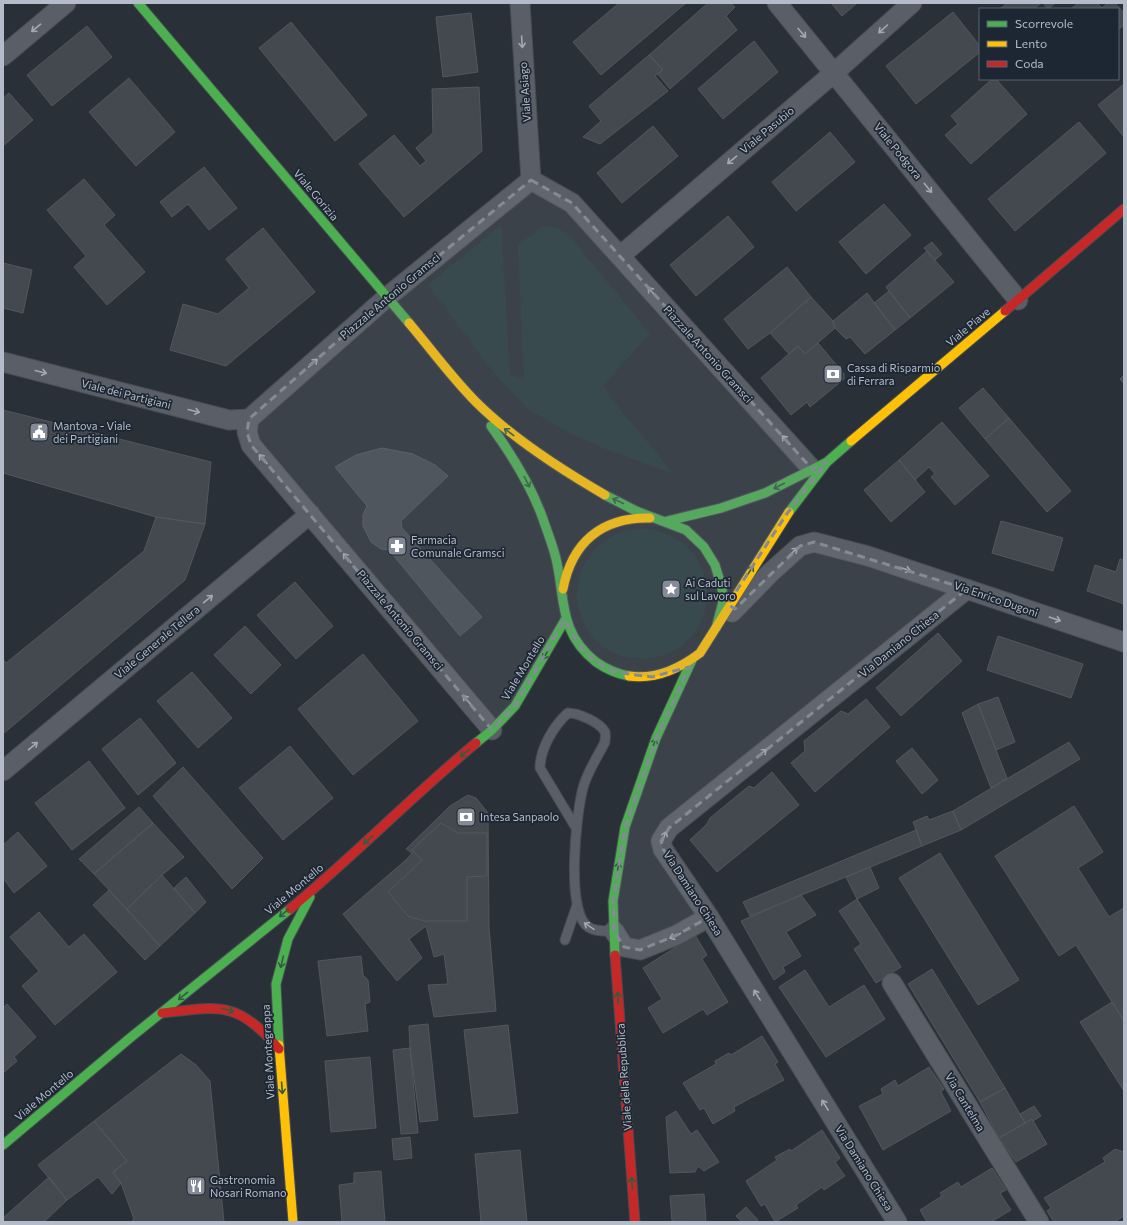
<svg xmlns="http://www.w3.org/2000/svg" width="1127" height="1225" font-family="Commissioner,sans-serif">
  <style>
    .green { fill: #273a3e }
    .building { fill: #444950; stroke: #52575f }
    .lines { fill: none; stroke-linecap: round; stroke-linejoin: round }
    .lane-casing { stroke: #484c53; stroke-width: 11 }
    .street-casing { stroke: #484c53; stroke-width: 21 }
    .fast-casing { stroke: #484c53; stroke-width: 11 }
    .slow-casing { stroke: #484c53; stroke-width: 11 }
    .jam-casing { stroke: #484c53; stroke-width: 11 }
    .lane { stroke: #5a5e66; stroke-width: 9 }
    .street { stroke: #5a5e66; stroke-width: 19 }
    .fast { stroke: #4caf50; stroke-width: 9 }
    .slow { stroke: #ffc107; stroke-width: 9 }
    .jam { stroke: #c62828; stroke-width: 9 }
    .oneway { stroke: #a2a9b5 }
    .oneway2 { stroke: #305d3f }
    .marked { fill: #848b96; fill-opacity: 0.2; stroke: #848b96; stroke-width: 3; stroke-dasharray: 8 5; stroke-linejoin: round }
    .labels { text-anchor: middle; stroke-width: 3.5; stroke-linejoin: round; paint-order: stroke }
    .street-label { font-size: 11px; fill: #b4bcc9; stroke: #1d2633 }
    .poi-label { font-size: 11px; fill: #b4bcc9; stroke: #1d2633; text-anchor: start }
  </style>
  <rect width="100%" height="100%" fill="#2a3038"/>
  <path class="green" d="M501 225 510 375 524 380 518 245 543 226 558 228 571 238 650 334 603 385 618 407 674 474 603 448 566 431 528 409 494 373 428 285Z
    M577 594a65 65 0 1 1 130 0a65 65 0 1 1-130 0Z"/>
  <path class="building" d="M619 3H686L601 75 573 42Z
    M708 3H730L735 7 726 16 737 30 670 89 658 74 663 70 649 55Z
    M831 3H857L842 16Z
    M1007 3H1041L1034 9H1000Z
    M1043 3H1055L1048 9Z
    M1078 3H1097L1102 8 1108 3H1115L1124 13V25L1118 30V9H1071Z
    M953 12 980 46V52L916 104 886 66Z
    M471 13 478 72 443 77 436 17Z
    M291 22 367 115 335 141 259 48Z
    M87 26 112 57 52 106 27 75Z
    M754 41 778 72 723 119 698 89Z
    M649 55 663 70 655 76 668 91 600 144 583 137 601 121 589 106Z
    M129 78 175 132 136 166 89 112Z
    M992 79H996L1027 114 971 164 945 135 958 124 951 116Z
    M1124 84V137L1098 105Z
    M479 87 482 151 404 217 359 164 394 135 420 166 426 161 416 148 433 133 432 89Z
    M9 93 33 120 3 146V98Z
    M1079 122 1106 153 1015 231 988 199Z
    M653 126 678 156 622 203 597 173Z
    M830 132 855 162 796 211 772 182Z
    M204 167 237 208 209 230 188 204 172 217 160 202Z
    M84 179 115 215 104 225 145 272 107 305 74 267 86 256 47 210Z
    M884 204 911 235 866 274 839 242Z
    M728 216 754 247 696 296 670 265Z
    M263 228 315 292 226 366 170 350 183 304 218 314 249 288 226 259Z
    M932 242 942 254 935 260 924 248Z
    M927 251 954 282 910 318 886 287Z
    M3 263 32 270 23 313 3 308Z
    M787 267 811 297 770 333 748 349 724 319Z
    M889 291 910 318 895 330 874 303Z
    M867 293 895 330 865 354 850 337 846 339 835 328 833 321Z
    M811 297 833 321 835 328 805 354 798 346 789 354 770 333Z
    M818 343 844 374V379L810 407 807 402 791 415 761 378 798 346 805 354Z
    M1124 375V384L1120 379Z
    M983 388 1009 418 985 439 959 408Z
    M3 410 211 462 205 524 156 517 3 473Z
    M1009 418 1071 491 1047 512 985 439Z
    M942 422 989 476 955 505 931 477 935 474 929 467 915 480 899 460Z
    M382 448 413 454 435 465 448 476 401 521 402 528 482 617 460 636 389 550 381 549 371 542 363 526V515L367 506 335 467 356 455Z
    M899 460 925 492 891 522 864 490Z
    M156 517 205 524 185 580 3 734V659L6 663 144 551Z
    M1001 521 1063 538 1053 571 992 553Z
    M1120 559 1124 560V604L1087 591 1095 565 1116 572Z
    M295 582 333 626 296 659 257 615Z
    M245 626 281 665 251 694 214 655Z
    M938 633 962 661 901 716 876 688Z
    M998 636 1083 664 1071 698 987 670Z
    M363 654 418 721 353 775 298 709Z
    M192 672 232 718 198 748 157 701Z
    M998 697 1015 742 996 750 978 704Z
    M866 699 890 727 815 792 791 763 805 751 804 741 841 711 848 714Z
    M978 704 1007 778 991 788 962 713Z
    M140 718 176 763 138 795 102 749Z
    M1069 742 1080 759 961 830 953 811Z
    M290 746 333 798 283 840 239 788Z
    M912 748 938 780 922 794 896 761Z
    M89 761 125 808 72 850 35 803Z
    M183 767 263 858 232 889 153 796Z
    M772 772 799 805 717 872 690 840 707 824 710 818 749 786 754 788Z
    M468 795 476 798 488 813 489 927 496 1011 434 1017 428 985 448 984 444 954 434 957 426 926 409 939 422 958 397 981 343 914 407 859 412 853 406 849 450 806Z
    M1074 806 1103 852 1078 868 1109 917 1124 908V1021L1076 945 1059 956 995 856Z
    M139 807 153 823 94 874 79 859Z
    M953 811 961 830 922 846 913 822 927 816 929 820Z
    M153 823 184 857 162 875 127 909 94 874Z
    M441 823 458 833H487V876L467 877V921H424L408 916 388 892 422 860 412 850Z
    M916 830 922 846 750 916 743 902Z
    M18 832 47 866 14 893 3 878V845Z
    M940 853 1019 980 978 1005 899 878Z
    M870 867 879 888 857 899 846 877Z
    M162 875 195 913 160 946 127 909Z
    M186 877 206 902 195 913 174 888Z
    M109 890 160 946 145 960 93 905Z
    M801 895 816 915 786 932 801 956 783 967 785 972 774 980 741 921Z
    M857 899 901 967 876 983 854 949 861 944 839 911Z
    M39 912 69 947 84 934 117 972 55 1025 22 986 39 971 10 937Z
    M695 935 707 955 702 959 728 1002 707 1015 703 1009 663 1033 648 1008 662 999 643 968Z
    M361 956 363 975 368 980 370 1002 365 1004 368 1031 327 1036 318 961Z
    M932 969 1005 1088 980 1102 908 984Z
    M805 970 829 1007 864 985 885 1019 826 1057 779 987Z
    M1112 1002 1124 1021V1091L1080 1022Z
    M7 1004 36 1037 14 1057 17 1061 3 1073V1008Z
    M428 1024 438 1120 420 1122 410 1048 409 1026Z
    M508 1025 518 1113 474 1117 464 1030Z
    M762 1036 778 1062 775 1064 784 1080 734 1107 735 1111 713 1124 704 1108 700 1110 683 1083 716 1064 715 1061 729 1053 731 1055Z
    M410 1048 418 1133 401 1134 393 1050Z
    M181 1054 196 1065 210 1081 224 1222H131L134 1219 121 1183 113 1172 127 1161 94 1121Z
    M370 1057 376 1128 331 1132 325 1061Z
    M929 1067 944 1089 941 1092 951 1111 883 1150 859 1106 883 1094 881 1089 895 1080 898 1086Z
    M1005 1088 1025 1123 999 1138 980 1102Z
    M1034 1106 1041 1116 1033 1121 1032 1119 1025 1123 1020 1114Z
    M676 1111 691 1134 697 1130 719 1162 704 1171 698 1166 695 1172 670 1173 666 1117Z
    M1032 1119 1047 1144 1016 1162 999 1138Z
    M94 1121 127 1161 113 1172 121 1183 112 1194 98 1177 67 1200 38 1165Z
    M822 1130 840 1158 835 1162 845 1176 824 1190 822 1187 796 1205 798 1208 775 1222 765 1204 761 1206 746 1181 777 1160 775 1157 790 1149 791 1151Z
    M410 1137 412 1158 394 1160 392 1139Z
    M1115 1149 1124 1152V1216L1114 1222H1054L1047 1211 1051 1208 1044 1198 1105 1162 1103 1158Z
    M520 1150 527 1222H481L475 1154Z
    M992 1168 1006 1190 1000 1193 1011 1210 991 1222H927L920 1210 942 1196 940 1193 958 1182 961 1187Z
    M381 1171 385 1222H342L339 1185 354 1183V1173Z
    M49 1177 67 1200 44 1222H3V1218Z
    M704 1194 706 1222 672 1221 670 1196Z
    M746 1207 758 1220 755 1222H742L736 1216Z"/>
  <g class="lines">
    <g class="lane-casing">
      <path id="lane" d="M576 828 540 768C540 749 554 725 568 713 578 713 600 722 605 732 606 735 605 738 605 742 598 756 587 772 583 788 576 814 566 908 587 926 594 932 606 931 614 931
        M565 940 577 905"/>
    </g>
    <g class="street-casing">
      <path id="street" d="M520 3 531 180
        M777 3 1018 300
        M3 56 66 3
        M531 180 572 203 812 469
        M620 256 835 72 912 3
        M3 362 229 420 249 419
        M732 612 771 572 800 546 814 542 868 556 1124 642
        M492 730 251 445 247 432 249 419 387 297 531 180
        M3 771 310 514
        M614 931 624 947 640 950 677 935 709 917
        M892 983 1039 1222
        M897 1222 709 917 663 849 661 841 669 828 967 589"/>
    </g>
    <g class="fast-casing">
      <path id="fast" d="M138 3 409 323
        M491 426C512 455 531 485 543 519 548 534 554 548 557 563 565 602 560 634 596 662 606 669 617 674 629 676
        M605 495 636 511 686 530 704 547 715 565 722 588 723 602 716 628
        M789 512 827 462
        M667 521 721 508 765 493 827 462 851 441
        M476 743 492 730 515 706 565 620
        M615 955 613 901 625 827 656 738 692 660
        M279 1045 276 984 288 939 310 897
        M3 1145 130 1038 290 909"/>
    </g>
    <g class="slow-casing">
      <path id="slow" d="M409 323C431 349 452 378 476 402 513 439 560 469 605 495
        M851 441 1005 311
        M563 589C572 542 602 517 650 518
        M629 676C656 680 679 669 700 653L789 512
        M279 1045 293 1222"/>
    </g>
    <g class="jam-casing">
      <path id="jam" d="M1005 311 1124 209
        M290 909C354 856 412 796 476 743
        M615 955 635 1222
        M162 1013C221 1006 237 1001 279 1049"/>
    </g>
    <use href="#lane" class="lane"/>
    <use href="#street" class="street"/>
    <use href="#fast" class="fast"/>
    <use href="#slow" class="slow"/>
    <use href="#jam" class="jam"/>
  </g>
  <defs><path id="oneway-shaft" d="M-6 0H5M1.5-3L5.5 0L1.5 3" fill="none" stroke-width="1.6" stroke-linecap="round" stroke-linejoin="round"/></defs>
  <g class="oneway">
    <use href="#oneway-shaft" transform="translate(36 28) rotate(140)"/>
    <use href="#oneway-shaft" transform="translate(883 29) rotate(138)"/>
    <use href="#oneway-shaft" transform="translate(802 33) rotate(50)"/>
    <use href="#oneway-shaft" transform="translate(522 42) rotate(86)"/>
    <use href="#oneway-shaft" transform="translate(732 160) rotate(140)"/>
    <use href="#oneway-shaft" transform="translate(928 188) rotate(51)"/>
    <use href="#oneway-shaft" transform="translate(652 292) rotate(-132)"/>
    <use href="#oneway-shaft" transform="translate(313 363) rotate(-42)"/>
    <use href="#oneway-shaft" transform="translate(41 372) rotate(14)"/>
    <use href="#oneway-shaft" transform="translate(194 411) rotate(14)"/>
    <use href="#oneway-shaft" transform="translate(786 440) rotate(-132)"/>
    <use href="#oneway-shaft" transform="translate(263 459) rotate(-131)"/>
    <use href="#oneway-shaft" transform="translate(793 552) rotate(-42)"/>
    <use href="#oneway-shaft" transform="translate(347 558) rotate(-130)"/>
    <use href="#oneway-shaft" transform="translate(905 569) rotate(18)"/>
    <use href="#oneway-shaft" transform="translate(208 599) rotate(-40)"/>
    <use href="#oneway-shaft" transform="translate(1055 619) rotate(19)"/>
    <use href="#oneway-shaft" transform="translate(467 700) rotate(-130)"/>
    <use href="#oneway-shaft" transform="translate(33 746) rotate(-40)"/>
    <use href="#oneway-shaft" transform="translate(762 753) rotate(-38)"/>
    <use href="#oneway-shaft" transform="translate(664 837) rotate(-70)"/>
    <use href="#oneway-shaft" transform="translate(589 926) rotate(-146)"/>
    <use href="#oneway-shaft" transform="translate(675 936) rotate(156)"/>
    <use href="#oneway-shaft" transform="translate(757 995) rotate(-122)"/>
    <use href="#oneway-shaft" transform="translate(825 1105) rotate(-122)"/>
  </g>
  <g class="oneway2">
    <use href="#oneway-shaft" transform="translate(509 432) rotate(-143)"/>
    <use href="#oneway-shaft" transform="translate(527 482) rotate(62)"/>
    <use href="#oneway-shaft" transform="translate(779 486) rotate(153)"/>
    <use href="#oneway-shaft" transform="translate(618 501) rotate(-155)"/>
    <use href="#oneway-shaft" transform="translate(750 571) rotate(-57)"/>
    <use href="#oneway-shaft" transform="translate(546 654) rotate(120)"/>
    <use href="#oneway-shaft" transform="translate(654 744) rotate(-70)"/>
    <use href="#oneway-shaft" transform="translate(465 753) rotate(141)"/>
    <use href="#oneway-shaft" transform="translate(368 840) rotate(138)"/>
    <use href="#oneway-shaft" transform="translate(618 868) rotate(-81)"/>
    <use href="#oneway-shaft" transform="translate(284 913) rotate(141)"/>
    <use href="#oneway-shaft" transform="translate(282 962) rotate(104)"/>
    <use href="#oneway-shaft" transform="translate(183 996) rotate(141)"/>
    <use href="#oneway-shaft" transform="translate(618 998) rotate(-94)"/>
    <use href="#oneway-shaft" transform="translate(228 1010) rotate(15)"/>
    <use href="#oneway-shaft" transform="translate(282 1088) rotate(86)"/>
    <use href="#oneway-shaft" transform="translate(632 1183) rotate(-94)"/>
  </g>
  <path class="marked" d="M531 180 572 203 812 469 827 462 786 515 728 604 735 609 800 546 814 542 967 589 669 828 661 841 663 849 709 917 677 935 640 950 624 947 614 931 613 901 625 827 656 738 689 667 652 677 614 672 595 662 579 646 565 620 515 706 492 730 251 445 247 432 249 419 367 315Z"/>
  <defs>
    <g id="bank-square" transform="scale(1)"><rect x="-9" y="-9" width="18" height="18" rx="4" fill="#848b96" stroke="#1d2633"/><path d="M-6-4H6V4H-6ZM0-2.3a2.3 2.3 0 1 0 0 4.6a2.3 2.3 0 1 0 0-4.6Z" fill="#fff"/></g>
    <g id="civic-square" transform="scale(1)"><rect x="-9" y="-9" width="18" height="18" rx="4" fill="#848b96" stroke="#1d2633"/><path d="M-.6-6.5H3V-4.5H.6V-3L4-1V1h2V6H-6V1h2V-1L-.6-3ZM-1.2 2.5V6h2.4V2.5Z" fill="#fff"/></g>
    <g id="pharmacy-square" transform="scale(1)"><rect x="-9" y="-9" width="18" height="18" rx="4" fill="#848b96" stroke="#1d2633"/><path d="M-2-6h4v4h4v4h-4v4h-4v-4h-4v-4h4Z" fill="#fff"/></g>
    <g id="sight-square" transform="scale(1)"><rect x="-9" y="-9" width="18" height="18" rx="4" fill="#848b96" stroke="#1d2633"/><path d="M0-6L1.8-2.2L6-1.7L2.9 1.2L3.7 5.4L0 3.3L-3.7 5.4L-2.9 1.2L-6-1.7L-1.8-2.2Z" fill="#fff"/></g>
    <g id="restaurant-square" transform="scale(1)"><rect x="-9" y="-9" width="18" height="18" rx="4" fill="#848b96" stroke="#1d2633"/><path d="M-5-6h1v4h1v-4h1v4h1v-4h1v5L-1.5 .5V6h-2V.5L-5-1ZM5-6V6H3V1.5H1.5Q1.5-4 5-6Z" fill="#fff"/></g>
  </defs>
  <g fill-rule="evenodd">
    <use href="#bank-square" x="833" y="374"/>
    <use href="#civic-square" x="39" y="432"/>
    <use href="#pharmacy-square" x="397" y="546"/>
    <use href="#sight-square" x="671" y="589"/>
    <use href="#bank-square" x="466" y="817"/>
    <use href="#restaurant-square" x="196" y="1186"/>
  </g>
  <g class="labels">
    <g class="street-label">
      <text transform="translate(525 92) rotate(-94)" y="4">Viale Asiago</text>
      <text transform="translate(767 130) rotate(-40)" y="4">Viale Pasubio</text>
      <text transform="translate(898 151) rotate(51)" y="4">Viale Podgora</text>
      <text transform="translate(316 195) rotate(50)" y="4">Viale Gorizia</text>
      <text transform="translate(390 296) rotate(-40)" y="4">Piazzale Antonio Gramsci</text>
      <text transform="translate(968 327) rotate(-40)" y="4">Viale Piave</text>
      <text transform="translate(708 354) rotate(48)" y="4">Piazzale Antonio Gramsci</text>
      <text transform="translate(126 394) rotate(14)" y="4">Viale dei Partigiani</text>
      <text transform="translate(996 599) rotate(19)" y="4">Via Enrico Dugoni</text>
      <text transform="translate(400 620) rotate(50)" y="4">Piazzale Antonio Gramsci</text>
      <text transform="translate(157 642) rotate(-40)" y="4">Viale Generale Tellera</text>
      <text transform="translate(899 644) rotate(-39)" y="4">Via Damiano Chiesa</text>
      <text transform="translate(523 668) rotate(-59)" y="4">Viale Montello</text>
      <text transform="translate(294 889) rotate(-40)" y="4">Viale Montello</text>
      <text transform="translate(693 893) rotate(57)" y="4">Via Damiano Chiesa</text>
      <text transform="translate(268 1052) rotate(-93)" y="4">Viale Montegrappa</text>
      <text transform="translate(624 1077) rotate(-94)" y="4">Viale della Repubblica</text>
      <text transform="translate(44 1095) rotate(-40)" y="4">Viale Montello</text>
      <text transform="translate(965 1102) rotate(59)" y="4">Via Cantelma</text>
      <text transform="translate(864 1168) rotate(58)" y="4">Via Damiano Chiesa</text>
    </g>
    <g class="poi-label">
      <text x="847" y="372">Cassa di Risparmio<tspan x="847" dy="13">di Ferrara</tspan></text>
      <text x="53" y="430">Mantova - Viale<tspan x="53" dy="13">dei Partigiani</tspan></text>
      <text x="411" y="544">Farmacia<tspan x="411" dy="13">Comunale Gramsci</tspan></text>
      <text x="685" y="587">Ai Caduti<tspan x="685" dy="13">sul Lavoro</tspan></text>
      <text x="480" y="821">Intesa Sanpaolo</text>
      <text x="210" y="1184">Gastronomia<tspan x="210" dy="13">Nosari Romano</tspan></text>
    </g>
  </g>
  <rect width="1127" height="1225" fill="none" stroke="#b4bcc9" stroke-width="8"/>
  <rect x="979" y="8" width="140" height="72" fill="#1d2633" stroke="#59626f"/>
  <rect x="987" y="21" width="20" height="6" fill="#4caf50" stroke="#59626f"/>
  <text x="1015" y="28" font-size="12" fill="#b4bcc9">Scorrevole</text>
  <rect x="987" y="41" width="20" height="6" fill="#ffc107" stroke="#59626f"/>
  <text x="1015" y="48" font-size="12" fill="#b4bcc9">Lento</text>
  <rect x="987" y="61" width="20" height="6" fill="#c62828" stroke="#59626f"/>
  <text x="1015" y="68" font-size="12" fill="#b4bcc9">Coda</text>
</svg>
